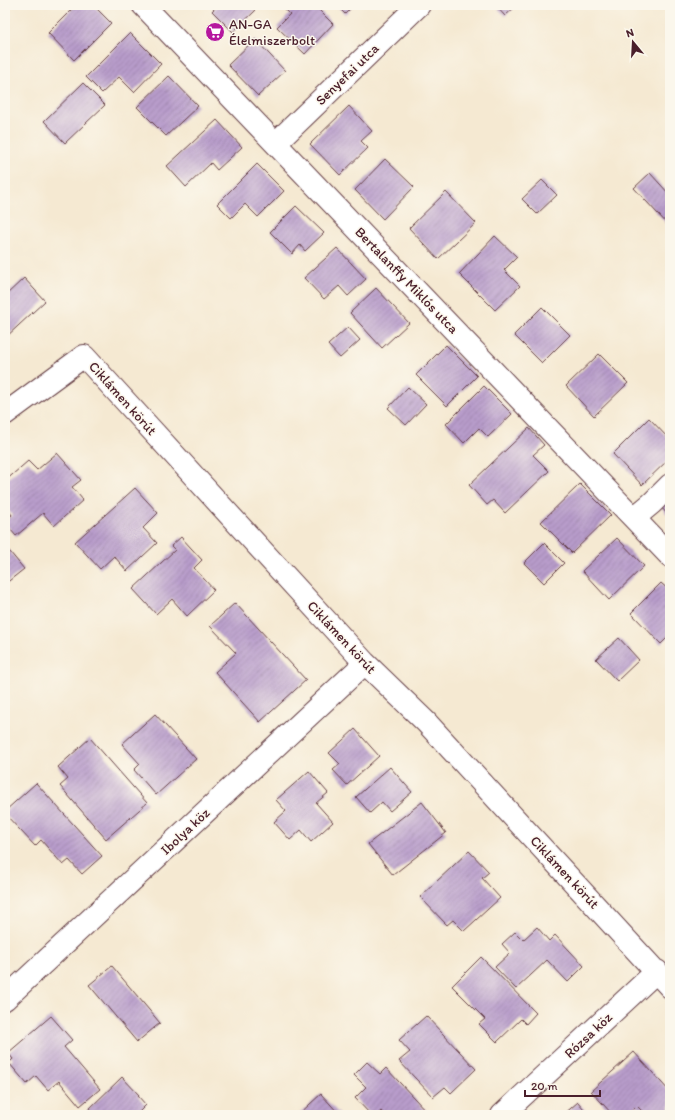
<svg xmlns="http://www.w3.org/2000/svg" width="675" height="1120" font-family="Itim,sans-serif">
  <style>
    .building { fill: url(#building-hatch) }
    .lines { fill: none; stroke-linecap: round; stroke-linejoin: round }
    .street-casing { stroke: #643d44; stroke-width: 24 }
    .street { stroke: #fff; stroke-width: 22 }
    .labels { text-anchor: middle; stroke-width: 3; stroke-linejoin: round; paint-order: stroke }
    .poi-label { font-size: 14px; fill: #4a1f2b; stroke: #fbf7ec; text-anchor: start }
    .street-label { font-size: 14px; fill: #4a1f2b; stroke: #fbf7ec }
  </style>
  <defs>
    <pattern id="building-hatch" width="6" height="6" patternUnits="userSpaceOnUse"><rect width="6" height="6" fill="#b89ccb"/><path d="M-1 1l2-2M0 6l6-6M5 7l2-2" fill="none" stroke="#987fa5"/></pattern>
  </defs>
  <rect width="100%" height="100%" fill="#fbf7ec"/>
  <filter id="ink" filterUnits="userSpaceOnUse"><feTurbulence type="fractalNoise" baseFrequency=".025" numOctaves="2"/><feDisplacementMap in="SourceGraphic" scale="8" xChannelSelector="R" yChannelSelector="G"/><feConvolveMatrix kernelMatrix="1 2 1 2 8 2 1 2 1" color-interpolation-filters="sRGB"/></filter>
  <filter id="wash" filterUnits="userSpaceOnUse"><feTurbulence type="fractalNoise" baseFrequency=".012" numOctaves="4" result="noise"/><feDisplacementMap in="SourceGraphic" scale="16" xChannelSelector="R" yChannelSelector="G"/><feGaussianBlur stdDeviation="0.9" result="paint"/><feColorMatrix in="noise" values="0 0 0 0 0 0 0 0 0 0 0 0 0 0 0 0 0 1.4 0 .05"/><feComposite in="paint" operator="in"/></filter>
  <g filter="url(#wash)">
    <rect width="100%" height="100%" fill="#f5e9d2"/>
    <g id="blocks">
      <path class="building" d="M76 5H93L111 23 74 60 48 33Z
        M218 5H249L255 11 233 32 212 11Z
        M281 5H314L333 24 305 54 277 27 290 14Z
        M336 5H354L345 14Z
        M495 5H517L505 16Z
        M130 33 161 64 134 92 119 77 102 93 86 77Z
        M255 39 285 71 258 96 228 65Z
        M169 76 198 106 166 136 137 107Z
        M83 83 105 105 65 143 44 121Z
        M349 106 372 131 361 141 368 148 340 175 310 144Z
        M217 120 242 147 217 170 211 163 186 187 167 166Z
        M385 159 414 187 383 219 355 190Z
        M257 164 284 191 258 217 245 204 231 218 217 204Z
        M650 173 670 195V227L634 188Z
        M542 180 557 195 537 214 522 199Z
        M446 192 476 223 438 259 409 228Z
        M296 206 324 233 305 251 300 245 292 254 270 232Z
        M495 236 517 257 504 270 520 286 495 310 459 274Z
        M337 248 366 279 348 296 339 286 324 299 304 278Z
        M24 278 45 301 5 338V296Z
        M376 288 409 323 382 348 350 313Z
        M542 307 570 335 542 363 514 335Z
        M348 327 360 340 340 358 328 345Z
        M446 345 477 376 447 406 416 375Z
        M599 354 628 383 594 416 566 386Z
        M484 386 512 414 488 437 479 428 464 443 446 424Z
        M408 387 426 404 406 425 388 408Z
        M649 418 670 440V458L642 485 613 454Z
        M529 428 544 445 533 455 549 471 505 513 493 500 487 505 469 485Z
        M57 453 81 480 72 487 83 500 54 526 43 513 16 536 5 523V521L12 515 5 506V481L28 461 37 470Z
        M580 484 611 515 572 553 541 522Z
        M135 488 158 513 143 528 157 543 127 571 114 556 100 569 75 542Z
        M670 496V517L660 506Z
        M181 537 202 560 194 568 214 590 187 616 172 599 156 614 133 589 175 550 171 546Z
        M617 538 644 566 609 600 582 571Z
        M544 543 564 563 544 583 524 563Z
        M5 546 24 569 5 584Z
        M661 583 670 591V635L661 644 631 613Z
        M235 603 306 680 260 722 215 672 236 653 210 626Z
        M619 638 639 660 617 681 596 659Z
        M155 714 196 759 156 795 134 770 140 764 122 744Z
        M355 729 379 756 347 785 333 770 340 764 329 753Z
        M90 738 147 803 106 839 60 786 68 779 58 767Z
        M390 767 412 792 390 811 382 802 370 813 356 797Z
        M309 771 328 793 316 803 333 822 311 842 301 830 290 840 274 822 286 811 276 800Z
        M36 783 102 856 82 874 69 860 63 865 41 840 35 846 5 814V811Z
        M422 802 446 833 393 875 368 844Z
        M469 851 489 872 482 878 500 898 464 931 453 920 447 925 420 897Z
        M537 927 549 941 555 935 584 966 568 982 547 960 516 989 495 967 510 953 502 944 515 932 523 940Z
        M481 957 536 1013 526 1024 521 1019 497 1042 479 1024 485 1019 452 986Z
        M112 966 160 1023 137 1042 89 985Z
        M51 1016 72 1040 64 1047 100 1089 80 1106 59 1081 48 1090 36 1076 27 1084 9 1063 13 1059 8 1053Z
        M426 1016 476 1069 451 1093 445 1087 433 1097 399 1061 410 1052 399 1040Z
        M634 1052 670 1092V1111L666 1115H646L637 1106 628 1115H613L591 1091Z
        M367 1062 380 1074 386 1068 428 1113 426 1115H385L381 1111 377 1115H371L355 1098 366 1087 354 1075Z
        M122 1077 139 1095 138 1096 146 1105 136 1115H91L87 1111Z
        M321 1094 340 1115H298Z
        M578 1102 589 1115H563Z"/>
    </g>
  </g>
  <g filter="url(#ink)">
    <use href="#blocks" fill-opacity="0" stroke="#643d44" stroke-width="1"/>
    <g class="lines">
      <g class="street-casing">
        <path id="street" d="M143 5 670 556
          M276 143 419 5
          M5 414 84 356 365 663 426 722 670 987
          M634 518 652 503 670 485
          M5 999 365 663
          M502 1115 657 971"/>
      </g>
      <use href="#street" class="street"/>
    </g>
  </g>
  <defs>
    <g id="supermarket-disc" transform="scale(1)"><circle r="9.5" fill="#b5179e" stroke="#fbf7ec"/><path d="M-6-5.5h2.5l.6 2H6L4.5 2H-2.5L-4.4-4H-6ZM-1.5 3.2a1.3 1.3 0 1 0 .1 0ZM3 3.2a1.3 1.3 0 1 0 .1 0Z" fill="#fff"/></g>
  </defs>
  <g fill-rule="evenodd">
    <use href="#supermarket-disc" x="215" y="32"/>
  </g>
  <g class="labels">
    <g class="poi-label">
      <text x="229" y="29">AN-GA<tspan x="229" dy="16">Élelmiszerbolt</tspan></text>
    </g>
    <g class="street-label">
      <text transform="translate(347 74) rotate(-44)" y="5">Senyefai utca</text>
      <text transform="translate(407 280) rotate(46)" y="5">Bertalanffy Miklós utca</text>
      <text transform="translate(123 398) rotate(48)" y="5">Ciklámen körút</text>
      <text transform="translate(342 637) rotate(47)" y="5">Ciklámen körút</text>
      <text transform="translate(185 831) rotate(-43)" y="5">Ibolya köz</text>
      <text transform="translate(565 872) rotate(47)" y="5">Ciklámen körút</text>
      <text transform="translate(588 1035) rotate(-43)" y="5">Rózsa köz</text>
    </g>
  </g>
  <rect width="675" height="1120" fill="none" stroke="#fbf7ec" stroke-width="20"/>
  <g transform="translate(633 42) rotate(342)" stroke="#fbf7ec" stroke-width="3" paint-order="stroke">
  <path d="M0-3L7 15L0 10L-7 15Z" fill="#4a1f2b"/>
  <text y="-6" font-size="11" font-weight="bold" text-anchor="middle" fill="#4a1f2b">N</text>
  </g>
  <path d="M525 1090v6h75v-6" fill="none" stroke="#4a1f2b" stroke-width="2"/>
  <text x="531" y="1090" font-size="12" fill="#4a1f2b" stroke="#fbf7ec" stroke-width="3" paint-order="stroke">20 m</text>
</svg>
